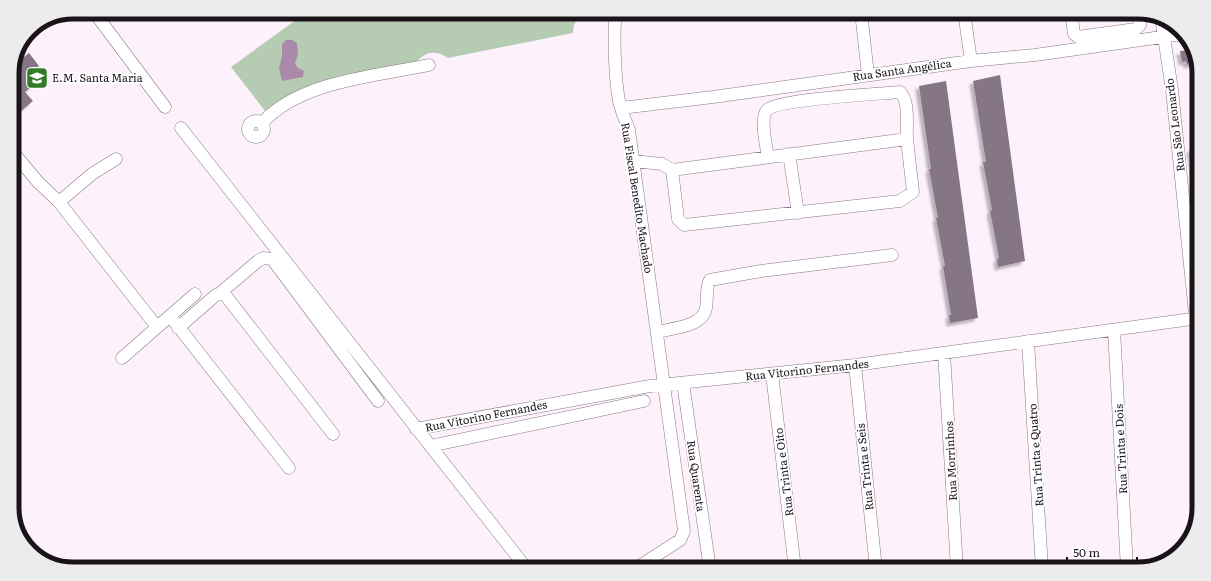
<svg xmlns="http://www.w3.org/2000/svg" width="1211" height="581" font-family="Literata,serif">
  <style>
    .green { fill: #b6ccb2 }
    .water { fill: #aa8aa8 }
    .building { fill: #867584; filter: url(#shadow) }
    .lines { fill: none; stroke-linecap: round; stroke-linejoin: round }
    .minor-casing { stroke: #897888; stroke-width: 13 }
    .minor { stroke: #fff; stroke-width: 12 }
    .labels { text-anchor: middle; stroke-width: 3.5; stroke-linejoin: round; paint-order: stroke }
    .street-label { font-size: 11px; fill: #1a141a; stroke: #fff }
    .poi-label { font-size: 11px; fill: #1a141a; stroke: #fff; text-anchor: start }
    .rim { fill: none; stroke: #1a141a; stroke-width: 5 }
  </style>
  <defs>
    <filter id="shadow"><feDropShadow dx="-3.5" dy="3.5" stdDeviation="1" flood-color="#0004"/></filter>
  </defs>
  <rect width="100%" height="100%" fill="#fdf1fc"/>
  <path class="green" d="M307 12H590L591 14C579 15 573 21 573 33L448 58C436 50 425 51 416 63L313 84 287 96 265 111 231 67Z"/>
  <path class="water" d="M286 40H292L297 43 298 54 295 64 298 68 304 71 303 77 282 81 279 68 282 56V44Z"/>
  <path class="building" d="M1192 50 1197 63 1188 65 1185 61 1182 62 1180 51Z
    M29 53 39 66 29 73 37 82 25 92 33 101 21 111 12 99V70L17 59 19 61Z
    M1000 75 1025 261 998 267 997 259 999 258 990 211 992 210 983 162H986L973 81Z
    M946 81 978 318 950 323 949 315H951L943 266H945L936 218H938L929 169H931L919 86Z
    M1199 147V173L1195 174 1190 149Z"/>
  <g class="lines">
    <g class="minor-casing">
      <path id="minor" d="M94 12 165 107
        M274 12 275 13
        M616 12C613 34 615 79 619 101 621 111 626 121 629 130L684 531 680 540 635 569
        M861 12 868 75
        M964 12 971 61
        M1071 12 1074 34 1078 37 1136 29 1140 25 1139 12
        M1161 17 1172 90 1199 352
        M621 108 713 97 971 61 1035 55 1183 34
        M248 129a8 8 0 1 1 16 0a8 8 0 1 1-16 0Z
        M262 123C300 81 376 76 429 65
        M181 128 527 569
        M12 151 38 182 59 202 157 327
        M789 154 798 213
        M768 157C766 146 760 118 767 110 778 99 879 94 900 92 910 102 906 125 907 139
        M633 161 662 164 672 170 907 139 913 192 900 201 684 225 678 219 672 170
        M59 202 92 174 116 159
        M219 294 258 261 263 258 272 259 378 401
        M170 316 289 468
        M178 328 216 295 222 294 226 296 333 434
        M1114 330 1127 569
        M657 332C673 328 703 327 706 308 708 298 705 290 710 280L761 271 892 255
        M1028 341 1042 569
        M944 353 957 569
        M122 358 195 294
        M855 365 876 569
        M772 374 795 569
        M683 383 710 569
        M416 429 650 386 855 365 1199 318
        M430 446 644 401"/>
    </g>
    <use href="#minor" class="minor"/>
  </g>
  <defs>
    <g id="school-square" transform="scale(1.15)"><rect x="-9" y="-9" width="18" height="18" rx="4" fill="#307d25" stroke="#fff"/><path d="M0-5L7-2L0 1L-7-2ZM-4 1L0 2.5L4 1V4Q0 6-4 4Z" fill="#fff"/></g>
  </defs>
  <g fill-rule="evenodd">
    <use href="#school-square" x="37" y="78"/>
  </g>
  <g class="labels">
    <g class="street-label">
      <text transform="translate(902 70) rotate(-8)" y="4">Rua Santa Angélica</text>
      <text transform="translate(1175 125) rotate(-97)" y="4">Rua São Leonardo</text>
      <text transform="translate(637 198) rotate(81)" y="4">Rua Fiscal Benedito Machado</text>
      <text transform="translate(807 370) rotate(-6)" y="4">Rua Vitorino Fernandes</text>
      <text transform="translate(486 416) rotate(-11)" y="4">Rua Vitorino Fernandes</text>
      <text transform="translate(1121 449) rotate(-93)" y="4">Rua Trinta e Dois</text>
      <text transform="translate(1036 455) rotate(-94)" y="4">Rua Trinta e Quatro</text>
      <text transform="translate(951 461) rotate(-93)" y="4">Rua Morrinhos</text>
      <text transform="translate(865 467) rotate(-96)" y="4">Rua Trinta e Seis</text>
      <text transform="translate(784 472) rotate(-97)" y="4">Rua Trinta e Oito</text>
      <text transform="translate(696 476) rotate(82)" y="4">Rua Quarenta</text>
    </g>
    <g class="poi-label">
      <text x="52" y="82">E.M. Santa Maria</text>
    </g>
  </g>
  <path d="M0 0H1211V581H0ZM73 19H1138A54 54 0 0 1 1192 73V508A54 54 0 0 1 1138 562H73A54 54 0 0 1 19 508V73A54 54 0 0 1 73 19Z" fill="#edeced" fill-rule="evenodd"/>
  <path class="rim" d="M73 19H1138A54 54 0 0 1 1192 73V508A54 54 0 0 1 1138 562H73A54 54 0 0 1 19 508V73A54 54 0 0 1 73 19Z"/>
  <path d="M1067 557v6h70v-6" fill="none" stroke="#1a141a" stroke-width="2"/>
  <text x="1073" y="557" font-size="12" fill="#1a141a" stroke="#ffffff" stroke-width="3" paint-order="stroke">50 m</text>
</svg>
